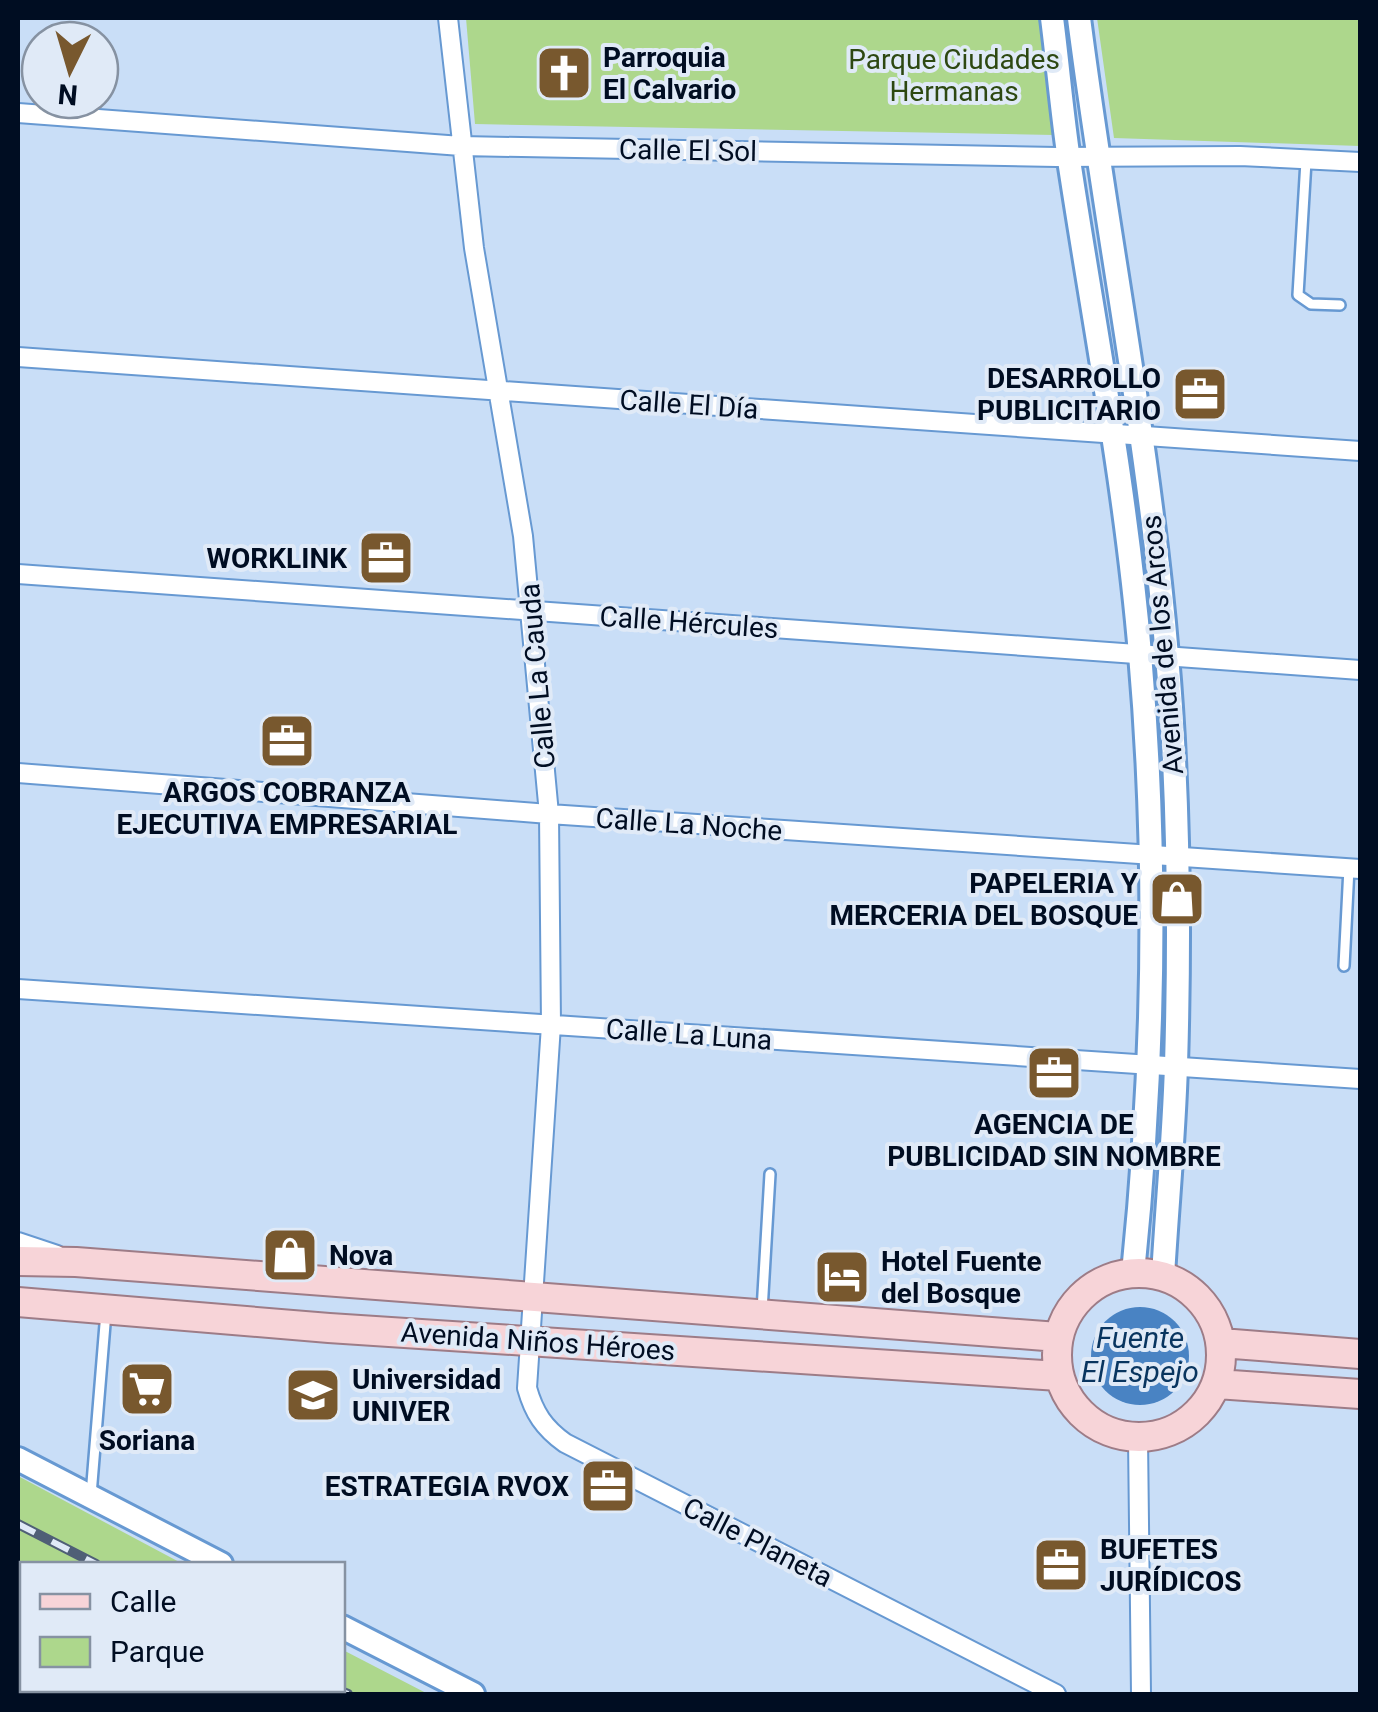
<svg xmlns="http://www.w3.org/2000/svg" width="1378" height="1712" font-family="Roboto,sans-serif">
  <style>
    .green { fill: #add78c }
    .water { fill: #4983c3 }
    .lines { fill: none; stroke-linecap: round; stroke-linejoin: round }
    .service-casing { stroke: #6799d2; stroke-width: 14 }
    .minor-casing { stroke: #6799d2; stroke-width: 22 }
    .tertiary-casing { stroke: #6799d2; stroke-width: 28 }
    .primary-casing { stroke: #9d7c87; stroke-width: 32 }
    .service { stroke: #fff; stroke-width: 9 }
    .minor { stroke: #fff; stroke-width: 18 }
    .tertiary { stroke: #fff; stroke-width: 22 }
    .primary { stroke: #f7d4d8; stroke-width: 28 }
    .rail-casing { stroke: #4f5f76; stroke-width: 10 }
    .rail { stroke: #e0eaf7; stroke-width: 6; stroke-dasharray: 19; stroke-linecap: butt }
    .labels { text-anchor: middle; stroke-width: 8; stroke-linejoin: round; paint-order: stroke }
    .poi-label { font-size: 28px; font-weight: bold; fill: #000d22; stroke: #e0eaf7; text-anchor: start }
    .park-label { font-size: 28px; fill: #2d4811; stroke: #e0eaf7 }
    .street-label { font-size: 28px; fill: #000d22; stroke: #e0eaf7 }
    .water-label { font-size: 30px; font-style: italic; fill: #09355f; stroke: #e0eaf7 }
  </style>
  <rect width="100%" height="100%" fill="#c9def7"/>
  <path class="green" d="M466 18H1040L1054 135 475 124Z
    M1097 18H1360V146L1114 138Z
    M18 1476 183 1564H22V1577L18 1575Z
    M343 1650 428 1694H253L244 1690H342Z"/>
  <path class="water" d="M1091 1356a49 49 0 1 1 98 0a49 49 0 1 1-98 0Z"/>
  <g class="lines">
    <g class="service-casing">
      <path id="service" d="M1306 161 1298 295 1311 304 1340 305
        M1344 966 1349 868
        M762 1311 770 1174
        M91 1495 106 1312"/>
    </g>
    <g class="minor-casing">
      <path id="minor" d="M448 18 474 248 523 536 549 814 551 1025 527 1388C534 1413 544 1428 565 1443L1056 1694
        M18 113 461 146 1057 157 1240 156 1360 162
        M18 357 1360 451
        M18 574 1360 670
        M18 773 549 814 1360 869
        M18 989 1360 1079
        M18 1242 57 1255
        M1138 1438 1141 1694
        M100 1694V1690"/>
    </g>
    <g class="tertiary-casing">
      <path id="tertiary" d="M1052 18C1058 65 1062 113 1069 160 1094 325 1126 488 1140 654 1158 859 1154 1068 1133 1273
        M1079 18C1106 231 1149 441 1167 656 1179 792 1180 928 1176 1065 1174 1135 1167 1206 1163 1276
        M18 1459 221 1564
        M18 1592 22 1595
        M342 1627 473 1694
        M209 1690 219 1694"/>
    </g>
    <g class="primary-casing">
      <path id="primary" d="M18 1261 76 1262 1058 1337
        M1057 1355a82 82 0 1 1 164 0a82 82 0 1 1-164 0Z
        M18 1302 329 1328 1059 1376
        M1221 1343 1360 1354
        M1217 1384 1360 1394"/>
    </g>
    <use href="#service" class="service"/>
    <use href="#minor" class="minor"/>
    <use href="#tertiary" class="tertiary"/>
    <use href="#primary" class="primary"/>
    <g class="rail-casing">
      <path id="rail" d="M18 1524 96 1564
        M338 1690 348 1694"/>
    </g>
    <use href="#rail" class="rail"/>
  </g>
  <defs>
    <g id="church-square" transform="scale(2.875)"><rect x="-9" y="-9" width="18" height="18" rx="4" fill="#78582e" stroke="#e0eaf7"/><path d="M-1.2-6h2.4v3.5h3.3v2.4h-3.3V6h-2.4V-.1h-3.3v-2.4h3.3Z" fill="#fff"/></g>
    <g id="office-square" transform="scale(2.875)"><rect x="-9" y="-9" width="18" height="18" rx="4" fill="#78582e" stroke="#e0eaf7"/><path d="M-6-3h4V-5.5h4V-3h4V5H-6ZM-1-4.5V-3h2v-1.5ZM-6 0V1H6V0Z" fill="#fff"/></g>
    <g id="shop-square" transform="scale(2.875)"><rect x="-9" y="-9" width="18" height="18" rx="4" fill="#78582e" stroke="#e0eaf7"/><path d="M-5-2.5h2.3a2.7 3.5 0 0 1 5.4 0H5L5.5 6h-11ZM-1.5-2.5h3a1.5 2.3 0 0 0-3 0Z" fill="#fff"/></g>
    <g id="hotel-square" transform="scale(2.875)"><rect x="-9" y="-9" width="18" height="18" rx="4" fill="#78582e" stroke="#e0eaf7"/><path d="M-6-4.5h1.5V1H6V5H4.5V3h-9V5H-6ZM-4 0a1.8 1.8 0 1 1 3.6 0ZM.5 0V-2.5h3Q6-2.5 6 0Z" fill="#fff"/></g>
    <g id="supermarket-square" transform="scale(2.875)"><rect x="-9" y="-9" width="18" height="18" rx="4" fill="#78582e" stroke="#e0eaf7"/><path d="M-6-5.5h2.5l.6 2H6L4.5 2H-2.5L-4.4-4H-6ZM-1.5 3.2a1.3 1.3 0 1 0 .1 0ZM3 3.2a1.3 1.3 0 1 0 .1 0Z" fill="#fff"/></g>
    <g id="school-square" transform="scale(2.875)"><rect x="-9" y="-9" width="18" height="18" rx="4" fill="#78582e" stroke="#e0eaf7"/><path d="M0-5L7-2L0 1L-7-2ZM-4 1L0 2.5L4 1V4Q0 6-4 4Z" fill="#fff"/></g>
  </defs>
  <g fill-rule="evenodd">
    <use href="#church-square" x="564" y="73"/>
    <use href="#office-square" x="1200" y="394"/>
    <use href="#office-square" x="386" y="558"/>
    <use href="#office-square" x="287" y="741"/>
    <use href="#shop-square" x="1177" y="899"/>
    <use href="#office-square" x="1054" y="1073"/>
    <use href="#shop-square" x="290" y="1255"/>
    <use href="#hotel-square" x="842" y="1277"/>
    <use href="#supermarket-square" x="147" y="1389"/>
    <use href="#school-square" x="313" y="1395"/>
    <use href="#office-square" x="608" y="1486"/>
    <use href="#office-square" x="1061" y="1565"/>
  </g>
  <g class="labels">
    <g class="poi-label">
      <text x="603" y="67">Parroquia<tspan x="603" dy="32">El Calvario</tspan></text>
      <text x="1161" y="388" text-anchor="end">DESARROLLO<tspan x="1161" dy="32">PUBLICITARIO</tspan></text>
      <text x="347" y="568" text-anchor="end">WORKLINK</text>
      <text x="287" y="802" text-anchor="middle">ARGOS COBRANZA<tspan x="287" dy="32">EJECUTIVA EMPRESARIAL</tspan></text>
      <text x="1138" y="893" text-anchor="end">PAPELERIA Y<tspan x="1138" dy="32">MERCERIA DEL BOSQUE</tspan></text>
      <text x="1054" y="1134" text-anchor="middle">AGENCIA DE<tspan x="1054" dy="32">PUBLICIDAD SIN NOMBRE</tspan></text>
      <text x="329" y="1265">Nova</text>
      <text x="881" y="1271">Hotel Fuente<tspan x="881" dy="32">del Bosque</tspan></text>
      <text x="352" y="1389">Universidad<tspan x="352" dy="32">UNIVER</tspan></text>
      <text x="147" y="1450" text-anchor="middle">Soriana</text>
      <text x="569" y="1496" text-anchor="end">ESTRATEGIA RVOX</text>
      <text x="1100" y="1559">BUFETES<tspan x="1100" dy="32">JURÍDICOS</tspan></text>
    </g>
    <g class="park-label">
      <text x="954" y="69">Parque Ciudades<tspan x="954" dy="32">Hermanas</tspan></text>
    </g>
    <g class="street-label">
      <text transform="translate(688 150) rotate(1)" y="10">Calle El Sol</text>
      <text transform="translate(689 404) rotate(4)" y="10">Calle El Día</text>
      <text transform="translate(689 622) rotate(4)" y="10">Calle Hércules</text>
      <text transform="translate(1162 645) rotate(-95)" y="10">Avenida de los Arcos</text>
      <text transform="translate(537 676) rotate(-95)" y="10">Calle La Cauda</text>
      <text transform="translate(689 824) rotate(4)" y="10">Calle La Noche</text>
      <text transform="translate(689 1034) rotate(4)" y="10">Calle La Luna</text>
      <text transform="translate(538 1341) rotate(4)" y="10">Avenida Niños Héroes</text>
      <text transform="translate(758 1542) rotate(27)" y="10">Calle Planeta</text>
    </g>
    <g class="water-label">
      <text x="1140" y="1348">Fuente<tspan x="1140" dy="34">El Espejo</tspan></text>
    </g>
  </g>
  <rect width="1378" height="1712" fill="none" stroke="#000d22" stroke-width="40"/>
  <rect x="20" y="1562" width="325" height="130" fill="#e0eaf7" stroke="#8692a2" stroke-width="2.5"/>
  <rect x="40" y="1594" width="50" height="15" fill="#f7d4d8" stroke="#8692a2" stroke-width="2.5"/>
  <text x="110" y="1612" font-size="30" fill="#000d22">Calle</text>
  <rect x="40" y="1637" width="50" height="30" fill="#add78c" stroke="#8692a2" stroke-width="2.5"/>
  <text x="110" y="1662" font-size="30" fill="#000d22">Parque</text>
  <g transform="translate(70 70) rotate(185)"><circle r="48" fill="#e0eaf7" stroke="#8692a2" stroke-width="2.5"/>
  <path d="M0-8L18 38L0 25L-18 38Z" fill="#78582e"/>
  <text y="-15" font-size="28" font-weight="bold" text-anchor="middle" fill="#000d22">N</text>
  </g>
</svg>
